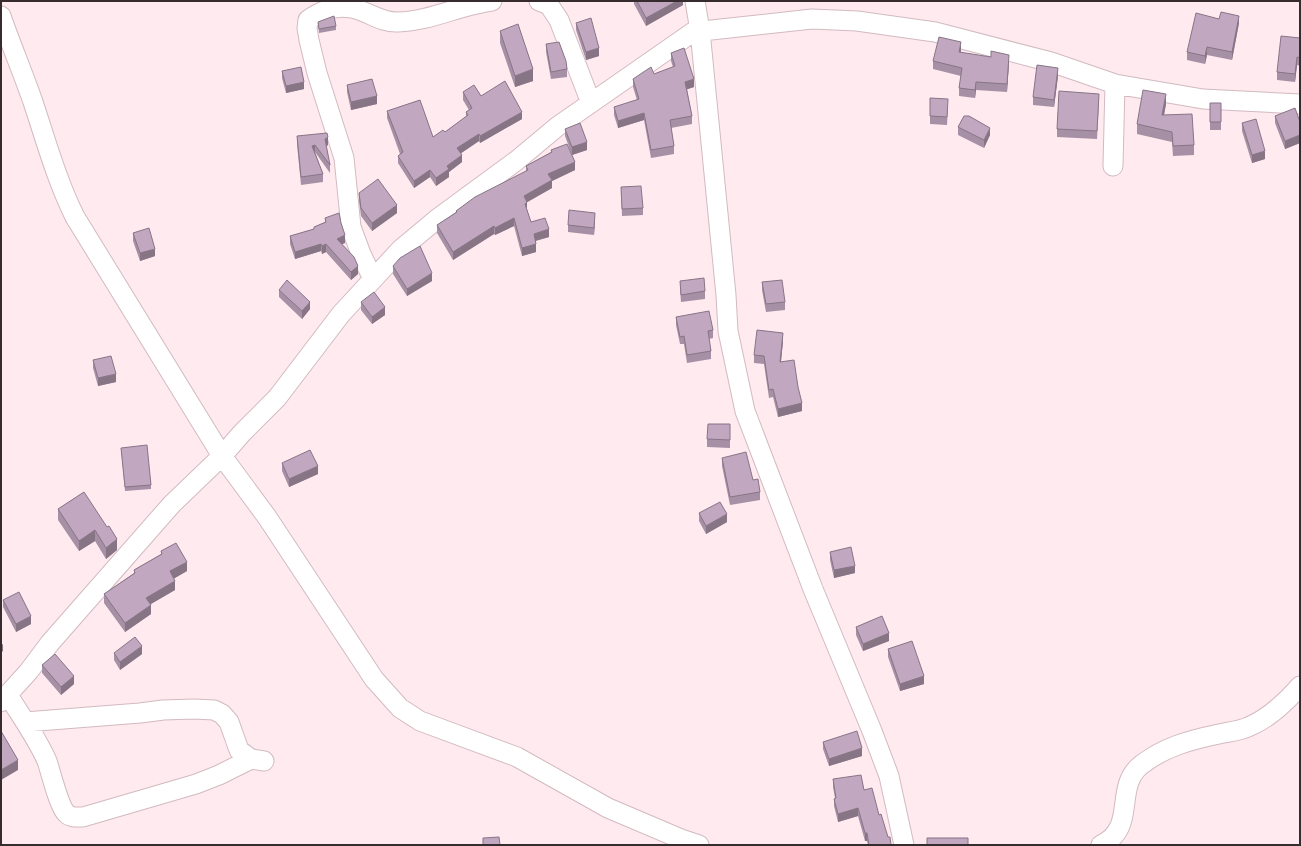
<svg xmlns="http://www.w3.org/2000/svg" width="1301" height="846" font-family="'Noto Sans',sans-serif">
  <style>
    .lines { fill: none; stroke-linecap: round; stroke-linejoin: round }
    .minor-casing { stroke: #d2bac0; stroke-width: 21 }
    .minor { stroke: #fff; stroke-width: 19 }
    .wall { fill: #a690a5 }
    .shaded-wall { fill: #877586 }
    .building { fill: #c1a7c0; stroke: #877586 }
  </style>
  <rect width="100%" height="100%" fill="#feeaef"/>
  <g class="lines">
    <g class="minor-casing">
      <path id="minor" d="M539 1 549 5 559 20 591 103
        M695 1 700 31 726 295 728 331 745 411 813 589 872 731 889 776 904 845
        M1 16C11 45 23 73 33 102 46 141 57 181 75 217L222 456 267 517 374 679 400 708 420 721 517 757 608 808 681 839 699 845
        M1113 166 1115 84
        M373 279 361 254 351 227 344 158 317 73 309 40 307 28 308 20C320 11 336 5 351 8 368 11 381 23 398 22 431 21 460 5 492 1
        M8 695C21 716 37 738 47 761 51 773 59 806 66 813 70 818 77 817 83 817L196 784 219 775 251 759
        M1 702 29 671 50 643 172 504 222 456 242 433 277 398 341 314 401 249 437 219 516 161 558 126 693 32 812 19 857 21 935 32 1051 62 1115 84 1203 99 1300 104
        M25 722 140 713 163 710 194 709 214 710 222 714 229 722 239 750 251 759 264 761
        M1101 845C1138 827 1113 788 1141 765 1164 747 1190 740 1219 734 1228 732 1239 731 1248 727 1268 719 1286 702 1300 686"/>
    </g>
    <use href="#minor" class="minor"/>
  </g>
  <path class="wall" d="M634 1H683V5L646 26 634 4Z
    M1219 19 1239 23 1232 60 1207 55 1205 64 1187 60V52Z
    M318 22 336 26V30L319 33Z
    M576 23 599 56 586 60 576 30Z
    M500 31 533 81 515 87 500 43Z
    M1300 38V66L1297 65 1295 82 1277 80V72Z
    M546 44 567 69V77L551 79 546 52Z
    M961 50V53L1009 62 1007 92 976 90 975 98 959 96V88L961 76 933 69V61Z
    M671 53 694 87 687 89 692 116V124L671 128 674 146V154L651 158 644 120 618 128 614 115V107L637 100 633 87V79L654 74 673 67 671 61Z
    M282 71 304 89 286 93 282 78Z
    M1058 76 1054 107 1033 105V97Z
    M347 85 377 104 351 110 347 92Z
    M463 92 481 96 522 119 480 143 479 141 461 153 462 162 449 172V177L436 186 430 177 414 188 398 163V156L400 154 387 118V111L433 137 445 132 466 117V112L469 110 463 100Z
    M1099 101 1097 139 1057 137V129Z
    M1210 103H1221V130H1210Z
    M1166 104 1164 115 1194 145V155L1173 156 1172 142 1137 134V124Z
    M948 106 947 125 930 124V116Z
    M1275 116 1300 122V143L1285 149 1275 123Z
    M1242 123 1265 159 1252 163 1242 131Z
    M958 127 990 135 984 148 958 135Z
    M565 129 587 150 572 155 565 136Z
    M297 136 328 145 326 146 330 165V173L315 152 323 174V182L301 185 297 144Z
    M551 150 575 170 552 181V188L527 202V210L531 222 549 237 536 241V252L522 256 514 226 495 235 494 234 453 260 437 233V225L456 212V211L526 171V166L551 152Z
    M621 187 643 208V215L622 216Z
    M359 193 397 213 372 231 361 216 359 201Z
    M325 218 341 223 345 243 342 244 358 274 351 280 326 252 322 254 321 251 295 259 290 244V236L314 229V227L325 222Z
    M595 221 594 235 568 232V225Z
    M133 233 155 256 140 261 133 241Z
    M393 266 432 281 407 296 393 274Z
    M680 281 705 291V299L681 302 680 289Z
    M762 282 785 302V310L766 312 762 290Z
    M279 290 310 309 302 319 279 297Z
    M361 302 385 315 372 324 361 310Z
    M676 317 713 330V338L709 339 711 351V359L687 363 684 344H680L676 325Z
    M783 341 781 362 798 387 802 411 778 417 773 397 769 398 764 364 754 363V355Z
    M93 360 116 382 98 386 93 368Z
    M730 432V448L707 447V439Z
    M121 448 151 485V489L125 491Z
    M722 458 753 480 760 492V500L730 505 722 466Z
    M282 463 318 474 289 487 282 471Z
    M84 492 117 550 106 559 95 541 79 551 58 520V509Z
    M699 513 727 522 706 534 699 521Z
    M161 551 187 571 174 578 175 590 150 604 151 614 125 632 104 603V594L134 573V570L161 554Z
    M830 552 855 573 834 578 830 560Z
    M3 600 31 624 16 632 3 607Z
    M856 627 889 641 863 651 856 635Z
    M888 649 924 684 900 691 888 657Z
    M114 653 142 654 120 670 114 660Z
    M42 665 74 684 61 695 42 673Z
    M823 742 862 756 829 766 823 749Z
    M833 779 864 790 879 815 891 845H868L867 841H865L858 816 838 822 834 806V799L835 798 833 787Z"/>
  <path class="shaded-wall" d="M677 1H683V5L646 26V18Z
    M1239 16V23L1232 60V52Z
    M961 42V50L959 60V52Z
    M1207 47V55L1205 64V56Z
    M599 48V56L586 60V52Z
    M1009 55V62L1007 92V84Z
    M1297 57V65L1295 82V74Z
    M1058 68V76L1054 107V100Z
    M533 69V81L515 87V76Z
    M694 79V87L685 90V82Z
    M304 82V89L286 93V86Z
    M976 82V90L975 98V90Z
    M1166 94V104L1162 125V115Z
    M377 96V104L351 110V102Z
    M522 112V119L480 143V136Z
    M644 113V120L618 128V121Z
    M990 128V135L984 148V140Z
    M479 134V141L457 156V148Z
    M1300 135V143L1285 149V141Z
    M328 137V145L325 147V139Z
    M587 142V150L572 155V147Z
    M315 145V152L312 146Z
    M1265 151V159L1252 163V155Z
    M462 155V162L449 172V177L436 186V178L447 166Z
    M575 162V170L552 181V188L524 204V196L548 174Z
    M430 170V177L414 188V181Z
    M527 202V210L525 204Z
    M397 205V213L372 231V223Z
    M595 213V221L594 235V228Z
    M514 218V226L495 235V228Z
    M494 226V234L453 260V252Z
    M549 229V237L534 241V234Z
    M345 235V243L337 246V239Z
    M321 244V251L295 259V252Z
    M326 244V252L322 254V246Z
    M536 244V252L522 256V248Z
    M155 249V256L140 261V253Z
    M358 266V274L351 280V272Z
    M432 273V281L407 296V289Z
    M310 302V309L302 319V311Z
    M385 307V315L372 324V317Z
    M783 333V341L780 370V362Z
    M116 374V382L98 386V378Z
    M802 403V411L778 417V409Z
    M318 466V474L289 487V479Z
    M727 514V522L706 534V526Z
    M95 530V541L79 551V541Z
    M117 539V550L106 559V548Z
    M187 562V571L170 581V571Z
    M855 566V573L834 578V570Z
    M175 581V590L146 607V598Z
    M151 605V614L125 632V623Z
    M31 616V624L16 632V624Z
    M889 633V641L863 651V644Z
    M3 644V651L1 653V645Z
    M142 646V654L120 670V662Z
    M74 676V684L61 695V687Z
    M924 676V684L900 691V684Z
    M862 748V756L829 766V759Z
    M18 760V770L1 780V770Z
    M858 808V816L838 822V814Z
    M865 833H867V841H865Z"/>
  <path class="building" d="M637 1H677L646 18Z
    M1221 12 1239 16 1232 52 1207 47 1205 56 1187 52 1196 13 1219 19Z
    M334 16 336 26 319 29 318 22Z
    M591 18 599 48 586 52 576 23Z
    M518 24 533 69 515 76 500 31Z
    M1281 36 1300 38V58L1297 57 1295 74 1277 72Z
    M939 37 961 42 959 52 991 57V51L1009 55 1007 84 976 82 975 90 959 88 962 68 933 61Z
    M559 42 566 61 567 69 551 72 546 44Z
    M684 48 694 79 685 82 692 116 670 120 674 146 651 150 644 113 618 121 614 107 639 99 633 79 651 67 654 74 675 66 671 53Z
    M1037 65 1058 68 1054 100 1033 97Z
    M301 67 304 82 286 86 282 71Z
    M372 79 377 96 351 102 347 85Z
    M505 81 522 112 480 136 479 134 457 148 462 155 447 166 449 169 436 178 430 170 414 181 398 156 403 152 387 111 420 100 433 137 443 130 445 132 468 115 466 112 472 108 463 92 474 85 481 96Z
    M1143 90 1166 94 1162 115 1192 114 1194 145 1173 146 1172 132 1137 124Z
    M1059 91 1099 94 1097 131 1057 129Z
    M930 98 948 99 947 117 930 116Z
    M1210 103H1221V122H1210Z
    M1295 108 1300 122V135L1285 141 1275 116Z
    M964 116H969L990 128 984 140 958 127Z
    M1256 119 1265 151 1252 155 1242 123Z
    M580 123 587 142 572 147 565 129Z
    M327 133 328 137 325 139 330 165 315 145 312 146 323 174 301 177 297 136Z
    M567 144 575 162 548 174 552 180 524 196 527 202 525 204 531 222 545 218 549 229 534 234 536 244 522 248 514 218 495 228 494 226 453 252 437 225 457 212 456 211 475 197 528 170 526 166 552 152 551 150Z
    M378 179 397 205 372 223 361 208 359 193Z
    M641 186 643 208 622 209 621 187Z
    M569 210 595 213 594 228 568 225Z
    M339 213 341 223 345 235 337 239 354 257 358 266 351 272 326 244 322 246 321 244 295 252 290 236 314 229V227L326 222 325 218Z
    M149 228 155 249 140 253 133 233Z
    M420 246 432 273 407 289 393 266 400 258Z
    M704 278 705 291 681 295 680 281Z
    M287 280 310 302 302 311 279 290Z
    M782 280 785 302 766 304 762 282Z
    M374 292 385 307 372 317 361 302Z
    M709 311 713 330 708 331 711 351 687 355 684 336 680 337 676 317Z
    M757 330 783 333 780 362 794 360 798 387 802 403 778 409 773 389 769 390 764 356 754 355Z
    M111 356 116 374 98 378 93 360Z
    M708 424H730V440L707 439Z
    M147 445 151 485 125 487 121 448Z
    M310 450 318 466 289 479 282 463Z
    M746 452 753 480 758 479 760 492 730 497 722 458Z
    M84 492 107 527 109 526 117 539 106 548 95 530 79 541 58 509Z
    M720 502 727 514 706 526 699 513Z
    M176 543 187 562 170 571 175 581 146 598 151 605 125 623 104 594 135 573 134 570 162 554 161 551Z
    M851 547 855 566 834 570 830 552Z
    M19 592 31 616 16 624 3 600Z
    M882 616 889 633 863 644 856 627Z
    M135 637 142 646 120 662 114 653Z
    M912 641 924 676 900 684 888 649Z
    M55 654 74 676 61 687 42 665Z
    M1 731 18 760 1 770Z
    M857 731 862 748 829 759 823 742Z
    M861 775 864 790 872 788 879 815 881 814 888 837H890L891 845H869L867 833H865L858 808 838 814 834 799 836 798 833 779Z
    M499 837 500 845H483V838Z
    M927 838H968V845H927Z"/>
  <rect width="1301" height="846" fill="none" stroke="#362c2f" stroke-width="4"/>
</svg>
